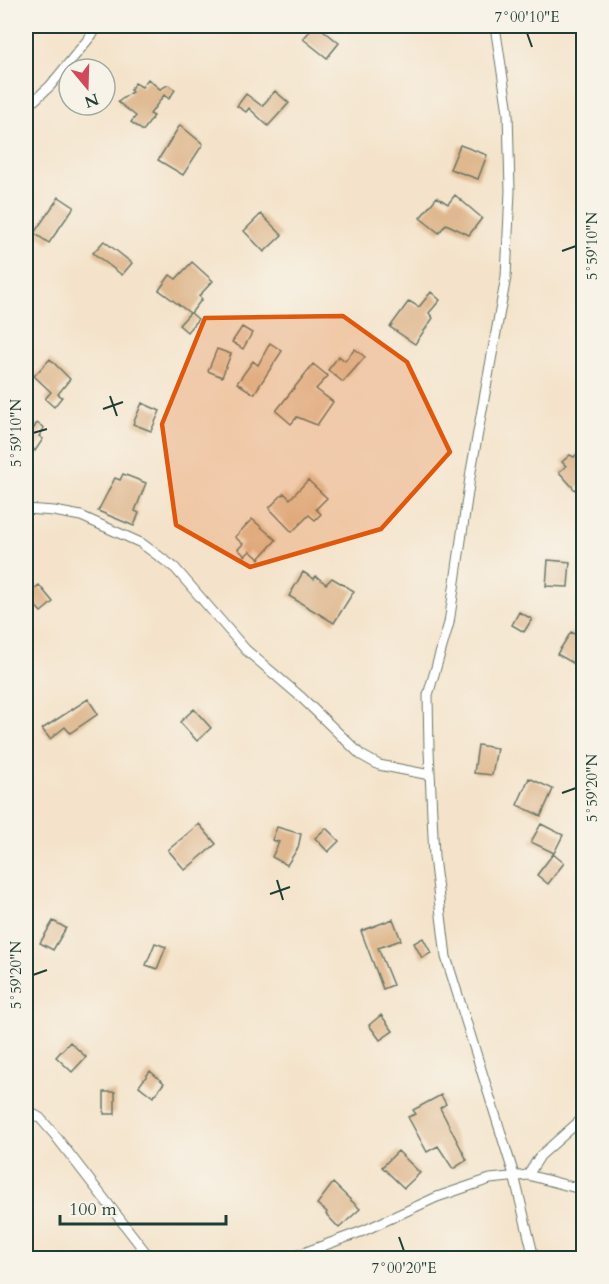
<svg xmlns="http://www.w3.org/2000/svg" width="609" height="1284" font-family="Cardo,serif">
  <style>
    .building { fill: #dfb88f }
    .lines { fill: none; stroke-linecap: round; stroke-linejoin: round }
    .minor-casing { stroke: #6a7768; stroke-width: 11 }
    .minor { stroke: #fff; stroke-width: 9 }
    .marked { fill: #de580e; fill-opacity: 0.2; stroke: #de580e; stroke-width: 4.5; stroke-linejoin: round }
    .ticks { fill: none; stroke: #1f3d34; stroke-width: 2 }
    .neatline { fill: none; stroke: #1f3d34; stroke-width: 2 }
    .ticks-label { font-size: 15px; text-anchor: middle; fill: #1f3d34 }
  </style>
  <rect width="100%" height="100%" fill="#f7f3e8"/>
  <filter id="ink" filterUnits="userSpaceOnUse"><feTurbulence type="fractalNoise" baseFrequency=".0167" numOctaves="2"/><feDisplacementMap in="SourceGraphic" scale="12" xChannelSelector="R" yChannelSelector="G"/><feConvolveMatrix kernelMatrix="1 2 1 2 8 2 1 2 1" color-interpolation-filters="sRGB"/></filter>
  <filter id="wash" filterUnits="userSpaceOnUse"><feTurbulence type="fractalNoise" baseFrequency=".008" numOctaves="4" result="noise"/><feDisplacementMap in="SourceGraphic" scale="24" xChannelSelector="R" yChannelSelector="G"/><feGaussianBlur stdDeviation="1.35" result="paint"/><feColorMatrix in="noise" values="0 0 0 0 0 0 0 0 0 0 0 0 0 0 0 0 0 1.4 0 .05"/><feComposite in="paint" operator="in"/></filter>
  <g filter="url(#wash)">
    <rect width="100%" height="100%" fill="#f4e3ca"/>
    <g id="blocks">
      <path class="building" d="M314 26H318L339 43 327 58 303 39Z
        M148 79 160 89 168 85 175 90 169 99 164 95 150 114 154 116 143 131 131 122 136 116 118 102 132 92 130 90 135 83 142 87Z
        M275 91 289 103 268 126 249 108 246 112 237 106 246 94 262 106Z
        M180 125 203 144 183 175 158 160Z
        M460 145 487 155 478 179 450 169Z
        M455 195 482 218 469 235 446 224 439 233 420 218 437 197 448 204Z
        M59 197 74 207 49 243 34 233Z
        M261 214 282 235 264 252 244 231Z
        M104 241 132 263 122 275 93 253Z
        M192 262 213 281 199 296 202 299 191 313 198 319 187 332 179 325 190 313 159 290 170 275 176 279Z
        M431 292 440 300 429 313 433 318 415 344 390 327 409 301 419 307Z
        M242 327 252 333 243 349 232 342Z
        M270 343 282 351 254 394 237 383 253 361 258 365Z
        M217 349 231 354 222 377 208 371Z
        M355 349 365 357 343 382 328 370 339 356 345 361Z
        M50 359 70 379 58 394 62 397 54 407 45 399 51 392 34 376Z
        M313 364 328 376 316 389 333 402 317 425 297 417 291 424 276 411Z
        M142 403 160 411 151 431 133 424Z
        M37 423 44 428 39 436 43 439 35 451 32 447 26 457V440Z
        M584 448V482L575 490 559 472 566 466 562 462 570 455 574 457Z
        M123 474 146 483 135 511 139 513 134 526 98 511 115 478 120 480Z
        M308 480 327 498 316 509 321 514 315 520 309 515 292 532 269 508 284 493 290 499Z
        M252 519 276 540 259 559 250 551 245 556 238 549 243 544 235 537Z
        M548 560 570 562 568 587 546 586Z
        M303 572 314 579 316 576 326 584 332 578 354 591 334 623 289 596Z
        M39 585 53 602 41 612 26 596Z
        M519 612 532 619 524 632 512 625Z
        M571 632 584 639V661L580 667 557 654Z
        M88 699 98 714 70 733 65 727 50 739 42 729Z
        M194 709 211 728 197 741 180 722Z
        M478 745 497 748 492 775 474 773Z
        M529 778 553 789 541 816 517 805Z
        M199 824 216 844 185 870 168 850Z
        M541 824 563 835 554 853 531 842Z
        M277 827 301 834 298 848 287 865 272 857 279 842 272 840Z
        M326 828 339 841 328 852 315 838Z
        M553 854 564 863 548 884 537 875Z
        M393 919 401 940 378 948 393 985 383 989 361 931Z
        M53 921 66 928 53 950 40 943Z
        M423 938 431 953 422 958 414 943Z
        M155 943 166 947 157 969 146 965Z
        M381 1015 393 1031 380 1040 369 1025Z
        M70 1042 86 1057 72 1072 56 1057Z
        M150 1071 164 1083 153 1097 139 1086Z
        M104 1092H115V1114H104Z
        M441 1095 446 1104 440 1108 467 1160 453 1169 438 1146 427 1152 408 1117 416 1114 413 1110Z
        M398 1151 420 1173 404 1188 382 1167Z
        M333 1183 360 1209 339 1228 326 1214 327 1212 317 1204Z"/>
    </g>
  </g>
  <g filter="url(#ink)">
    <use href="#blocks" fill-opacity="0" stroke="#6a7768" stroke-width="1.5"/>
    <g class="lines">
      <g class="minor-casing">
        <path id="minor" d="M495 26 508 112 510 191 506 277 471 471 449 623 428 695 429 750 434 857 446 957 514 1175 534 1258
          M26 108 50 86 99 26
          M26 509 54 511 81 516 141 543 175 568 246 650 301 697 361 755 379 765 430 775
          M26 1110 40 1118 54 1134 150 1258
          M528 1175 540 1156 584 1117
          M290 1258 363 1231 437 1197 490 1179 528 1175 584 1190"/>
      </g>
      <use href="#minor" class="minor"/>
    </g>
  </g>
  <path class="marked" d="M343 316 407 362 450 452 381 529 250 567 176 525 162 424 205 318Z"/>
  <path class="ticks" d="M527 33 532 47M562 251 576 246M110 396 117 416M103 409 123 402M33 433 47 429M562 793 576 788M277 880 283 900M270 894 290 887M33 975 47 970M399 1237 404 1251"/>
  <rect width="609" height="1284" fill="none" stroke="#f7f3e8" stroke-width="66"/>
  <g transform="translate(87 87) rotate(161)"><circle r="28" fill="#f7f3e8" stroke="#a1aaa0" stroke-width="1.5"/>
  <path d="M0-4.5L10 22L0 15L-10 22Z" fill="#d1495b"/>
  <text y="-9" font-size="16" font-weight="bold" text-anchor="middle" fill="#1f3d34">N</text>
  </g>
  <path d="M60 1215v9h166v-9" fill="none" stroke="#1f3d34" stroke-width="3"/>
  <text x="69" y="1215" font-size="18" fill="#1f3d34" stroke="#f7f3e8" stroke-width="4.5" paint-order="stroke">100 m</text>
  <rect x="33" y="33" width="543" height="1218" class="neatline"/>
  <g class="ticks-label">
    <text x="527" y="22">7°00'10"E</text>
    <text transform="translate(592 246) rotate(-90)" y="5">5°59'10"N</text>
    <text transform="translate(16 433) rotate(-90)" y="5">5°59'10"N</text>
    <text transform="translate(592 788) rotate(-90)" y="5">5°59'20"N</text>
    <text transform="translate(16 975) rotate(-90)" y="5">5°59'20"N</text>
    <text x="404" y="1273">7°00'20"E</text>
  </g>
</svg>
